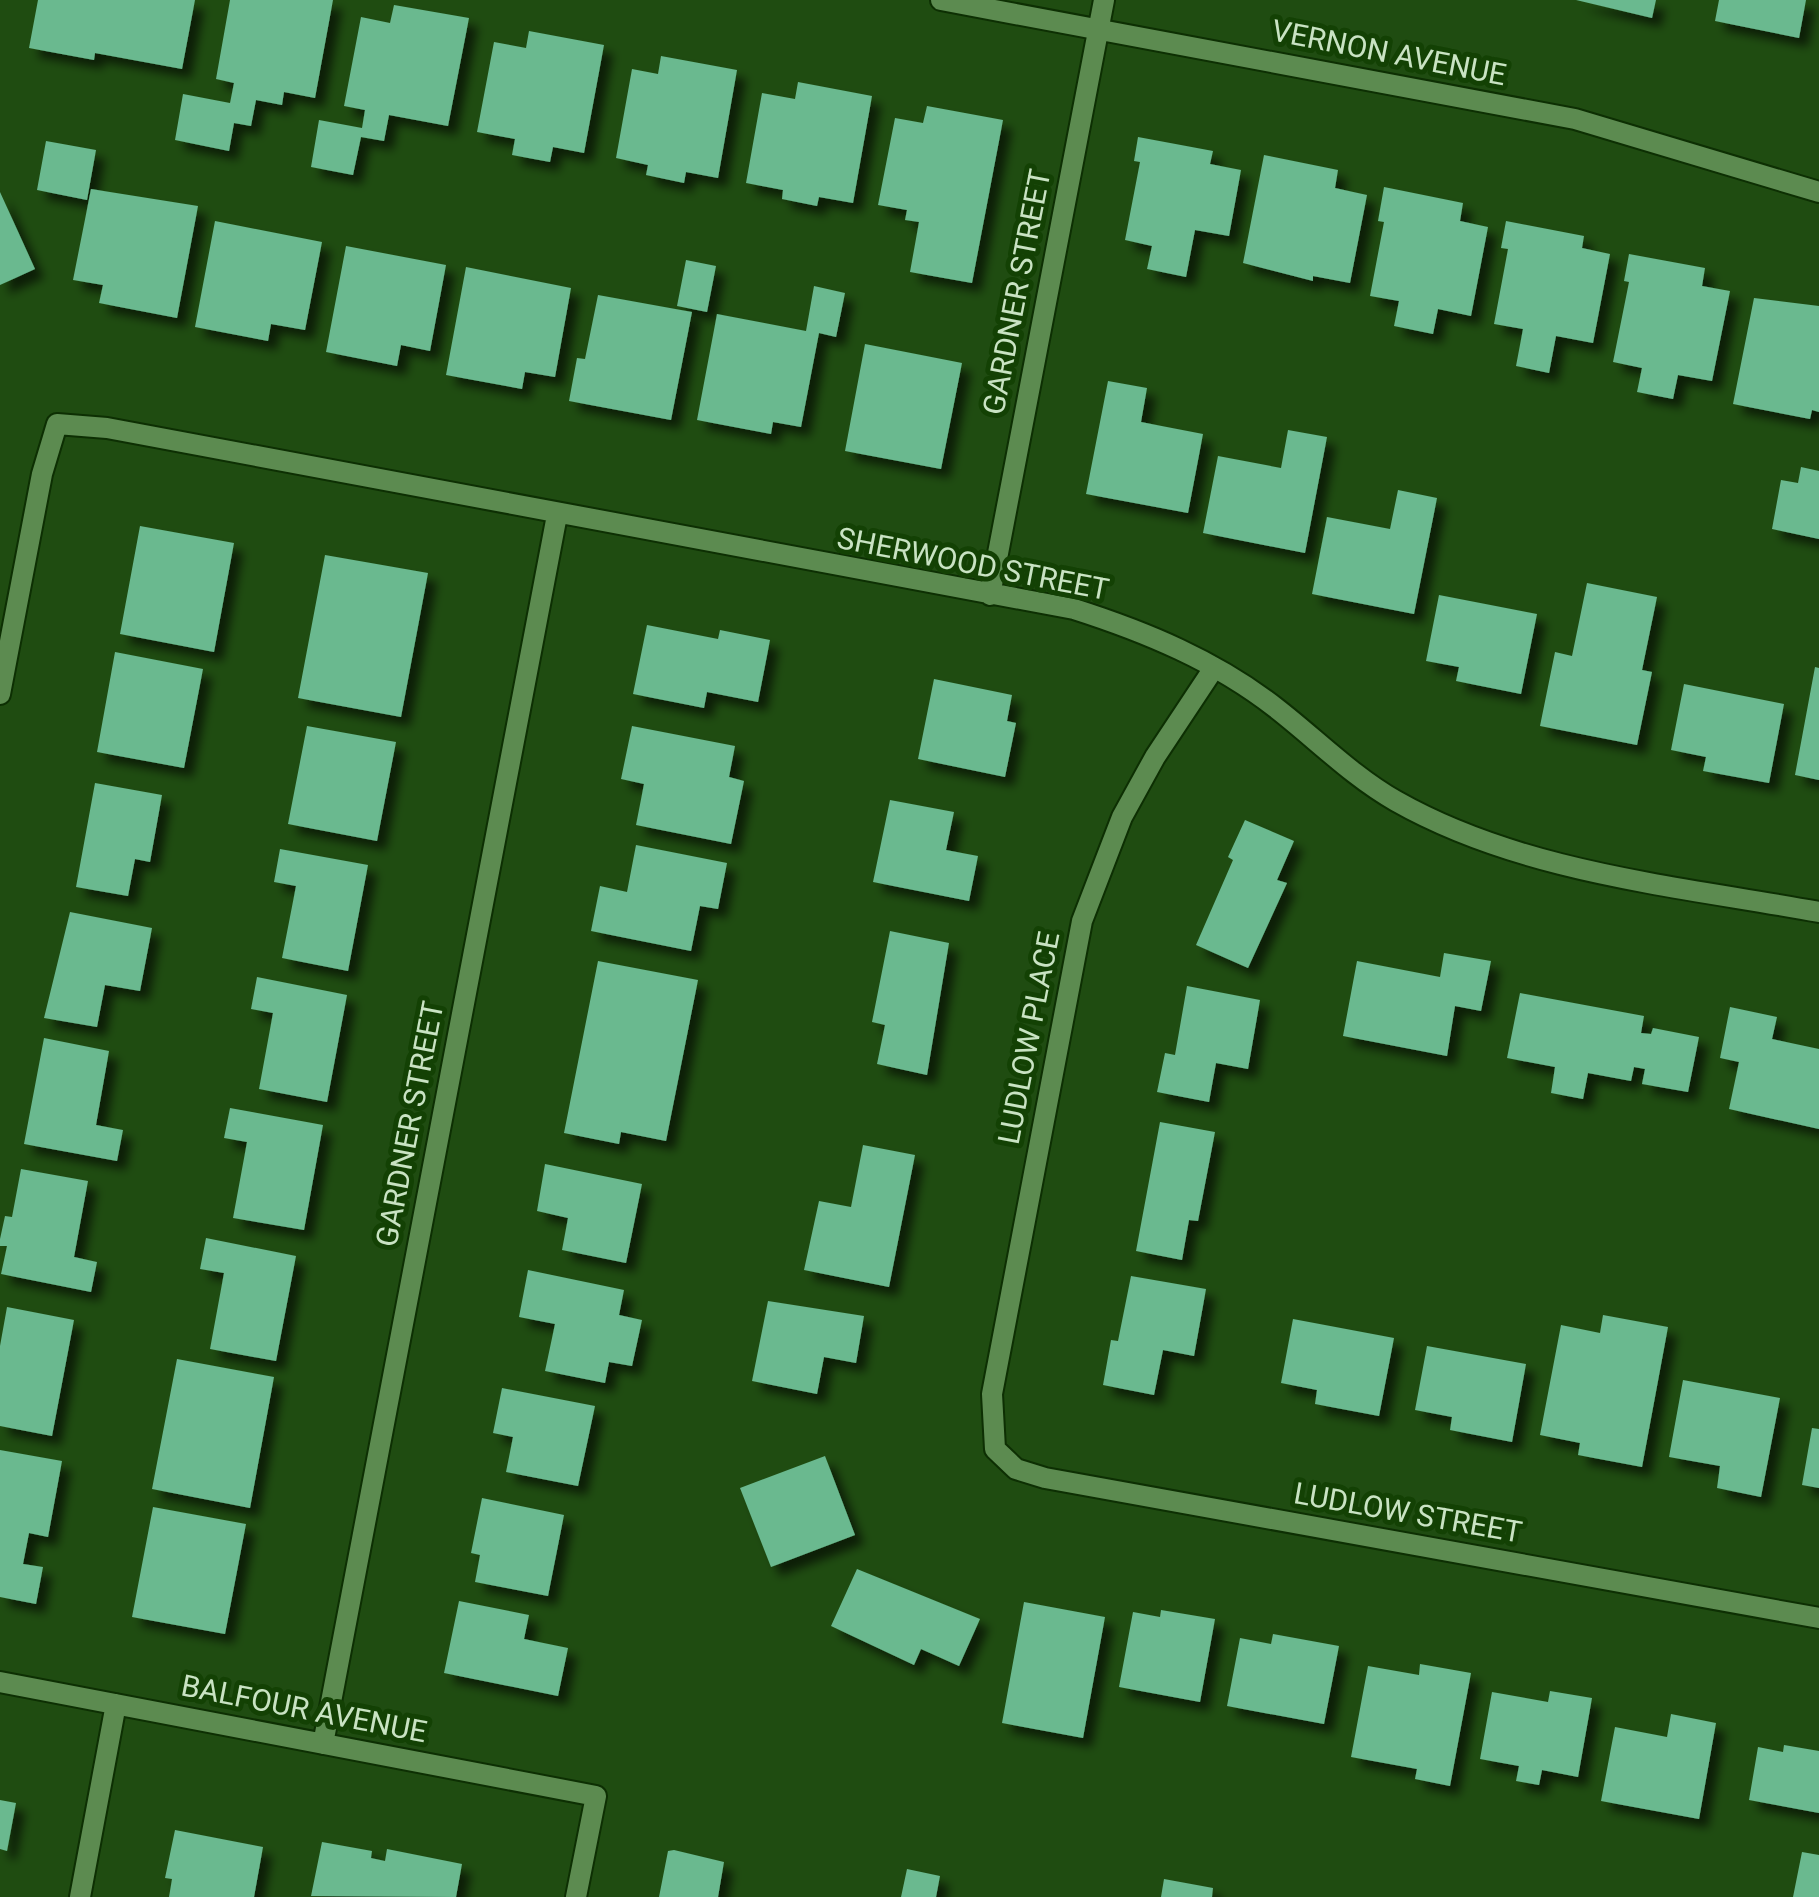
<svg xmlns="http://www.w3.org/2000/svg" width="1819" height="1897" font-family="Roboto,sans-serif">
  <style>
    .building { fill: #6ab98f; filter: url(#shadow) }
    .lines { fill: none; stroke-linecap: round; stroke-linejoin: round }
    .minor-casing { stroke: #0d2f03; stroke-width: 24 }
    .minor { stroke: #5c8b50; stroke-width: 20 }
    .labels { text-anchor: middle; stroke-width: 10; stroke-linejoin: round; paint-order: stroke }
    .street-label { font-size: 30px; fill: #c9e3c3; stroke: #134104 }
  </style>
  <defs>
    <filter id="shadow"><feDropShadow dx="9" dy="9" stdDeviation="5" flood-color="#0009"/></filter>
  </defs>
  <rect width="100%" height="100%" fill="#1f4c11"/>
  <path class="building" d="M38 0H195L182 69 95 53 94 60 29 48Z
    M230 0H333L315 98 284 92 282 105 256 100 251 126 234 123 229 151 175 140 183 94 230 103 234 83 216 79Z
    M1576 0H1656L1652 18Z
    M1719 0H1806L1799 38 1715 21Z
    M394 5 469 18 448 126 389 115 384 141 361 137 353 175 311 167 319 120 362 128 365 110 344 106 361 17 390 23Z
    M529 31 604 45 584 153 553 147 550 162 512 155 515 139 477 132 494 42 526 48Z
    M661 56 737 70 718 178 686 172 684 183 646 175 648 165 616 158 632 69 658 74Z
    M798 82 872 96 853 203 819 197 817 206 782 199 783 190 746 183 762 93 795 99Z
    M927 106 1003 120 972 283 910 272 919 222 905 220 907 210 878 205 895 118 923 123Z
    M1138 137 1213 151 1210 164 1241 170 1229 236 1195 230 1186 277 1147 269 1152 246 1125 240 1140 162 1134 161Z
    M46 141 96 150 87 200 37 190Z
    M1264 155 1338 170 1335 188 1367 195 1350 283 1313 276V281L1243 263Z
    M1384 187 1463 203 1460 221 1488 227 1471 316 1438 309 1433 334 1394 326 1399 301 1370 296 1384 222 1378 221Z
    M91 189 198 206 177 318 99 303 103 285 73 280Z
    M0 192 35 269 0 285Z
    M215 221 322 242 305 330 271 324 268 341 195 327Z
    M1506 221 1584 236 1582 248 1610 254 1593 343 1556 336 1549 373 1516 366 1523 329 1494 324 1508 249 1501 248Z
    M346 246 446 265 430 351 401 345 397 366 326 352Z
    M1629 254 1705 268 1702 286 1730 291 1712 381 1678 375 1673 399 1637 392 1642 368 1613 362 1629 282 1624 281Z
    M686 260 716 266 707 312 677 306Z
    M466 267 571 288 555 377 525 372 522 389 446 375Z
    M814 286 845 293 836 337 819 333 801 427 773 422 771 434 697 420 717 314 806 331Z
    M598 295 692 312 671 420 569 401 577 358 585 359Z
    M1754 298 1819 306V412L1812 410 1810 419 1733 404Z
    M865 344 962 363 941 469 845 451Z
    M1108 381 1147 388 1141 422 1203 434 1188 513 1086 494Z
    M1288 430 1327 437 1305 553 1203 533 1218 456 1281 468Z
    M1801 467 1819 471V539L1772 529 1781 480 1798 483Z
    M1398 490 1437 498 1414 614 1312 594 1327 517 1390 529Z
    M140 526 234 543 214 652 120 634Z
    M325 555 428 573 401 717 298 698Z
    M1587 583 1657 597 1642 670 1652 672 1637 745 1540 726 1555 652 1572 656Z
    M1439 595 1537 614 1521 694 1456 681 1459 667 1426 661Z
    M647 625 718 639 720 630 770 640 758 702 707 692 704 708 633 694Z
    M115 652 203 669 184 768 97 752Z
    M1815 667 1819 668V780L1795 775Z
    M934 679 1012 695 1007 721 1016 723 1005 777 918 759Z
    M1684 684 1784 704 1769 783 1703 771 1706 757 1671 750Z
    M307 726 396 742 377 841 288 824Z
    M632 726 735 746 729 777 744 781 731 844 636 825 644 784 621 779Z
    M95 783 162 795 150 862 135 859 128 896 76 887Z
    M890 800 954 812 946 850 978 856 969 901 873 882Z
    M1245 820 1294 841 1277 880 1287 883 1248 968 1196 945 1233 860 1228 857Z
    M636 845 727 863 718 909 700 906 691 951 591 931 600 886 627 892Z
    M280 849 368 865 348 971 282 958 296 886 274 882Z
    M70 912 152 928 140 991 105 985 97 1027 44 1018Z
    M890 931 949 943 927 1075 877 1064 885 1025 872 1022Z
    M1444 953 1491 961 1481 1011 1455 1006 1447 1056 1343 1036 1357 961 1440 977Z
    M598 961 698 980 666 1141 621 1132 619 1144 564 1133Z
    M257 977 347 995 327 1102 259 1089 273 1013 251 1009Z
    M1187 986 1260 1000 1248 1069 1216 1063 1209 1102 1157 1092 1165 1053 1175 1055Z
    M1520 993 1644 1016 1641 1033 1651 1034 1653 1028 1699 1037 1688 1092 1642 1084 1645 1069 1634 1067 1631 1081 1588 1073 1583 1099 1551 1093 1555 1067 1507 1058Z
    M1730 1007 1777 1017 1772 1039 1819 1049V1129L1729 1109 1739 1062 1720 1058Z
    M44 1038 109 1051 96 1125 123 1130 117 1161 24 1144Z
    M230 1108 323 1125 304 1230 233 1218 247 1142 224 1138Z
    M1160 1122 1215 1132 1198 1221 1189 1220 1182 1260 1136 1251Z
    M863 1145 915 1155 889 1287 804 1270 819 1201 851 1207Z
    M545 1164 642 1184 626 1263 562 1250 568 1218 537 1211Z
    M21 1169 88 1181 74 1257 97 1262 91 1292 1 1274 7 1246H0V1239L5 1216 12 1217Z
    M206 1238 296 1256 276 1361 210 1349 224 1273 200 1269Z
    M528 1270 624 1290 619 1315 642 1320 632 1366 609 1362 605 1383 545 1371 555 1324 519 1317Z
    M1131 1276 1206 1289 1194 1356 1163 1350 1154 1395 1103 1385 1111 1340 1118 1341Z
    M768 1301 864 1316 856 1363 824 1357 817 1394 752 1381Z
    M7 1307 74 1320 52 1436 0 1426V1346Z
    M1603 1315 1668 1327 1642 1467 1578 1455 1580 1443 1540 1435 1561 1325 1600 1333Z
    M1293 1319 1394 1338 1379 1416 1315 1404 1317 1390 1281 1383Z
    M1427 1346 1526 1364 1512 1442 1450 1430 1452 1417 1415 1410Z
    M177 1359 274 1377 250 1508 152 1489Z
    M1683 1380 1780 1398 1761 1497 1717 1488 1720 1466 1669 1457Z
    M502 1388 595 1406 578 1486 506 1472 513 1437 493 1433Z
    M1812 1428 1819 1429V1488L1802 1485Z
    M0 1450 62 1461 48 1537 29 1533 23 1564 43 1567 36 1604 0 1597Z
    M825 1456 855 1535 771 1567 740 1488Z
    M482 1498 564 1515 548 1596 475 1582 480 1555 471 1553Z
    M153 1507 246 1524 225 1634 132 1617Z
    M857 1569 980 1619 959 1666 921 1649 914 1665 831 1626Z
    M459 1601 529 1615 524 1639 568 1648 558 1696 444 1673Z
    M1024 1602 1105 1617 1083 1738 1002 1723Z
    M1161 1610 1215 1619 1200 1702 1119 1687 1133 1612 1160 1617Z
    M1273 1634 1339 1646 1324 1724 1227 1706 1240 1638 1271 1644Z
    M1420 1664 1471 1673 1450 1786 1415 1779 1417 1769 1351 1757 1368 1666 1419 1675Z
    M1550 1691 1592 1698 1578 1777 1542 1770 1539 1785 1516 1781 1519 1766 1480 1759 1492 1692 1548 1702Z
    M1671 1714 1716 1723 1699 1819 1601 1801 1615 1727 1667 1737Z
    M1784 1745 1819 1751V1813L1749 1800 1758 1747 1783 1752Z
    M0 1800 16 1803 7 1851 0 1849Z
    M175 1830 263 1847 254 1897H169L172 1879 165 1878Z
    M322 1842 372 1851 371 1858 385 1861 387 1849 462 1864 456 1897 311 1896Z
    M674 1850 724 1862 718 1897H659L668 1851Z
    M1802 1852 1819 1855V1897H1793Z
    M907 1869 940 1876 936 1897H901Z
    M1164 1879 1213 1888 1212 1897H1161Z"/>
  <g class="lines">
    <g class="minor-casing">
      <path id="minor" d="M941 0 1575 119 1819 192
        M990 595 1104 0
        M1214 668 1155 757 1122 817 1082 921 992 1394 995 1449 1016 1469 1045 1478 1819 1618
        M0 694 42 474 57 424 107 428 1074 609C1146 632 1216 661 1276 708 1316 739 1352 776 1396 801 1523 873 1678 886 1819 912
        M0 1682 596 1796 576 1897
        M323 1744 557 515
        M80 1897 116 1704"/>
    </g>
    <use href="#minor" class="minor"/>
  </g>
  <g class="labels">
    <g class="street-label">
      <text transform="translate(1389 53) rotate(11)" y="10">VERNON AVENUE</text>
      <text transform="translate(1017 292) rotate(-79)" y="10">GARDNER STREET</text>
      <text transform="translate(973 564) rotate(11)" y="10">SHERWOOD STREET</text>
      <text transform="translate(1029 1038) rotate(-79)" y="10">LUDLOW PLACE</text>
      <text transform="translate(410 1124) rotate(-79)" y="10">GARDNER STREET</text>
      <text transform="translate(1408 1513) rotate(10)" y="10">LUDLOW STREET</text>
      <text transform="translate(304 1709) rotate(11)" y="10">BALFOUR AVENUE</text>
    </g>
  </g>
</svg>
